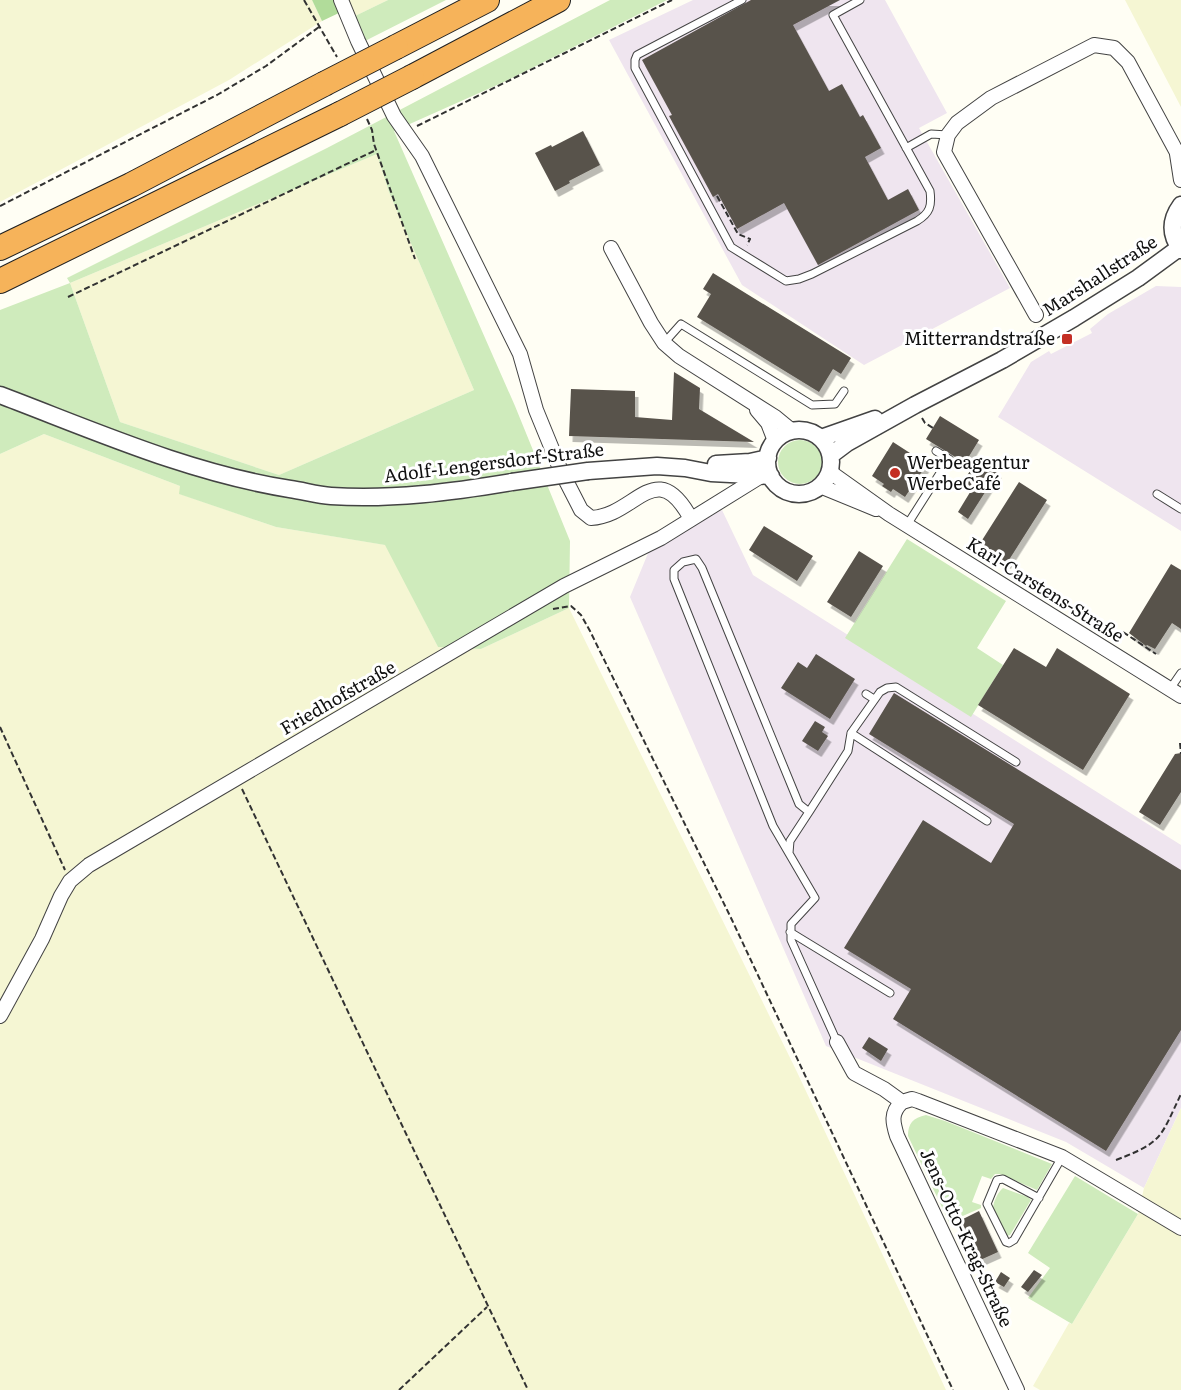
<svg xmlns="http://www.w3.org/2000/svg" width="1181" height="1390" font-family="Literata,serif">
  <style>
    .industrial { fill: #efe5ef }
    .farmland { fill: #f5f6d3 }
    .green { fill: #cfebbc; fill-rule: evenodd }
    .forest { fill: #b1dc9a }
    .building { fill: #59534c; filter: url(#shadow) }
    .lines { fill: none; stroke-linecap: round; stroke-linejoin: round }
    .service-casing { stroke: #434343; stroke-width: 9 }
    .minor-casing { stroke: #434343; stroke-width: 16 }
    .tertiary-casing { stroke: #434343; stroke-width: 19 }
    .motorway-casing { stroke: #212121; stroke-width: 26 }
    .path { stroke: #323232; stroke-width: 2; stroke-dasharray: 6 3; stroke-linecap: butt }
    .service { stroke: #fff; stroke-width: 7 }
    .minor { stroke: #fff; stroke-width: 14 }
    .tertiary { stroke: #fff; stroke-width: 16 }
    .motorway { stroke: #f6b35a; stroke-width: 24 }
    .tertiary-bridge-casing { stroke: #434343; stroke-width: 19; stroke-linecap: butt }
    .motorway-bridge-casing { stroke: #212121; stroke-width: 26; stroke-linecap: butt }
    .tertiary-bridge { stroke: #fff; stroke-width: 16 }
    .motorway-bridge { stroke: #f6b35a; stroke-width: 24 }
    .poi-dot { fill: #c42f24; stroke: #fff; stroke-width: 2 }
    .labels { text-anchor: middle; stroke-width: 6; stroke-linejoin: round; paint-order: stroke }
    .street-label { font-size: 18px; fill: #101010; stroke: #fff }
    .poi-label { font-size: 18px; fill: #101010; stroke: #fff; text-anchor: end }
  </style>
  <defs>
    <filter id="shadow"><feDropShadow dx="3.5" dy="6" stdDeviation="0" flood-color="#0004"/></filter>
  </defs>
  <rect width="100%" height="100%" fill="#fffef4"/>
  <path class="industrial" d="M693 0H885L947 113 919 128 1010 288 864 365 742 285 609 40Z
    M1156 286 1181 287V531L998 417 1031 362 1049 351 1051 354 1092 333 1090 329 1108 314Z
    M722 510 753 575 1181 845V1108L1144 1188 1066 1142 826 1046 630 597 651 546Z"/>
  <path class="farmland" d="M0 0H312L322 21 229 80 0 202Z
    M348 0H388L355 16Z
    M1125 0H1181V107Z
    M377 154 389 192 474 390 279 475 120 422 70 283Z
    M44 434 180 486V494L276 527 386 545 438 647 481 649 569 608 797 1072 946 1390H0V454Z
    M1181 1108V1390H1040L1033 1386 1069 1323 1072 1324 1138 1214 1144 1188Z"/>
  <path class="green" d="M388 0H446L363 42 358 30 355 16Z
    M610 0H667L506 81 394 131 515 406 570 541 569 608 481 649 438 647 385 545 276 527 179 494 180 486 44 434 0 454V310L70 283 67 278 327 148ZM377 154 389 192 474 390 279 475 120 422 70 283Z
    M778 462a22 22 0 1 1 44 0a22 22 0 1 1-44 0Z
    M907 539 1006 601 977 648 1003 665 971 717 845 638Z
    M926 1115 945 1121 1052 1164 1037 1190 1000 1174H995L991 1179 982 1176 972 1202 981 1205V1208L949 1222 908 1136C908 1123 913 1118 926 1115Z
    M1075 1176 1138 1214 1072 1324 1028 1298 1050 1268 1028 1253Z
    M1003 1188 1028 1197 1031 1200 1010 1235 1007 1236 993 1209C993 1202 998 1192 1003 1188Z"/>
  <path class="forest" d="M312 0H336L341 12 322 21Z"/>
  <path class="building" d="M751 0H840L793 25 829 91 842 84 860 117 863 115 881 148 865 157 888 200 908 189 919 210 818 265 784 203 737 229 718 194 713 197 669 116 672 115 642 60Z
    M583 131 600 165 569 181 570 183 555 191 535 153 551 145 552 147Z
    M713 273 851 358 841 374 833 369 819 392 697 317 711 294 703 289Z
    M674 372 700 388 699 409 754 442 569 436 571 389 635 391V417L672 420Z
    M940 416 979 440 965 463 926 439Z
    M893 442 927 464 905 497 893 489 891 492 882 486 884 484 872 476Z
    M978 459 998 472 968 519 958 512 972 489 962 483Z
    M1019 482 1047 500 1007 563 979 545Z
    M764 526 813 556 797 581 749 550Z
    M859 551 883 566 851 617 827 602Z
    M1171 564 1181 570V629L1172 623 1155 649 1147 645 1146 646 1129 633Z
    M1014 648 1046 667 1057 648 1130 694 1083 770 978 705Z
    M816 654 855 679 830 719 781 688 798 662 807 668Z
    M894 693 1181 870V1030L1106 1151 893 1019 911 989 844 948 923 820 991 863 1014 824 869 734Z
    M815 721 825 727 822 732 828 736 818 751 802 741Z
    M1181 753V792L1160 825 1139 812 1175 754Z
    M869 1037 888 1049 881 1061 862 1048Z
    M979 1211 998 1252 978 1261 959 1221Z
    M1034 1270 1042 1275 1028 1292 1021 1287Z
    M1001 1272 1010 1278 1004 1287 995 1282Z"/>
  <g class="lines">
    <g class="service-casing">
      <path id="service" d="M742 0 637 55 635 60V68L731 247 786 281 799 279 812 274 917 221C930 213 932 206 930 191L833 15 860 0
        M906 148 931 134 948 135
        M664 343 681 324 812 405 835 404 844 391
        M1157 494 1181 509
        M907 525 949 459 936 451
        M1170 689 1181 673
        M866 694 874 699
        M851 733 880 692 887 688 896 687 1016 762
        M809 812 848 751 851 733 987 821
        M789 853 790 841 809 812 799 804 702 568 696 559 683 562 674 570V579L773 826 815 898 791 924V940L837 1042
        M790 932 890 993
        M1039 1198 1003 1179 997 1180 987 1204 1006 1242 1009 1243 1014 1240 1062 1157"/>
    </g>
    <g class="minor-casing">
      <path id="minor" d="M341 0 358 41 394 116 422 156 520 354 536 410 561 471 581 510 591 518C636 516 656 454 691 519
        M1177 154 1181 180
        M611 248 651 323 664 343 679 356 775 417 792 431
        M1036 315 944 152 948 135 957 123 991 98 1094 45 1114 48 1128 62 1181 160
        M757 410 768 423 775 441
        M830 472 889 514 1181 696
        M820 486 876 509
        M0 1016 42 939 61 896 70 881 89 865 564 586 661 538 761 476
        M837 1042 854 1073 884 1089 902 1102C890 1113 893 1123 897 1136L1017 1390
        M902 1102 912 1099 918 1101 1062 1157 1181 1228"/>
    </g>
    <g class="tertiary-casing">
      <path id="tertiary" d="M1181 205C1170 220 1170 235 1181 250
        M0 395C95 431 189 473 290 489 304 491 317 495 331 496 392 500 452 492 512 482
        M767 462a32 32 0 1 1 64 0a32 32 0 1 1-64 0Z
        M821 438 875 419
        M831 455 847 443 915 405 1002 360 1074 318 1138 278 1179 248
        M716 464 750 462 768 458
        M588 471 657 466 685 468 711 473 771 476"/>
    </g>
    <g class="motorway-casing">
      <path id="motorway" d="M396 47 487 0
        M412 77 558 0
        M0 248 131 185 324 84
        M0 281 340 114"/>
    </g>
    <path class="path" d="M304 0 337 57
      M367 119 372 130 374 144 415 259
      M417 126 672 0
      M717 196 738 234 750 239 747 245
      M0 206 217 95 266 66 319 27
      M68 297 376 150
      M922 418 925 423 933 428
      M553 609 571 606 581 615 590 631 732 920 953 1390
      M1123 632 1156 654
      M0 727 65 870
      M1180 743 1181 754
      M242 789 528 1390
      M1116 1160C1163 1142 1160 1138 1181 1094
      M399 1390 487 1307"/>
    <use href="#service" class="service"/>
    <use href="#minor" class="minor"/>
    <use href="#tertiary" class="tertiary"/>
    <use href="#motorway" class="motorway"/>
    <g class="tertiary-bridge-casing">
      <path id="tertiary-bridge" d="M512 482 588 471"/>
    </g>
    <g class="motorway-bridge-casing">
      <path id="motorway-bridge" d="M324 84 396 47
        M340 114 412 77"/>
    </g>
    <use href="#tertiary-bridge" class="tertiary-bridge"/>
    <use href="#motorway-bridge" class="motorway-bridge"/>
  </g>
  <g class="poi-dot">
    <rect x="1061" y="333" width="12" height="12" rx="3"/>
    <circle cx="895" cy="473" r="6"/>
  </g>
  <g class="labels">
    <g class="street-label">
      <text transform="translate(1100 276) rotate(-33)" y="6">Marshallstraße</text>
      <text transform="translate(494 463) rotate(-7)" y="6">Adolf-Lengersdorf-Straße</text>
      <text transform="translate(1045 590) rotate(32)" y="6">Karl-Carstens-Straße</text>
      <text transform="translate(338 698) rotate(-30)" y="6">Friedhofstraße</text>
      <text transform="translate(966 1238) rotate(65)" y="6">Jens-Otto-Krag-Straße</text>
    </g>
    <g class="poi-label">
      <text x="1055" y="345">Mitterrandstraße</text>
      <text x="907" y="469" text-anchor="start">Werbeagentur<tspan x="907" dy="21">WerbeCafé</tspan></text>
    </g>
  </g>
</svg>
